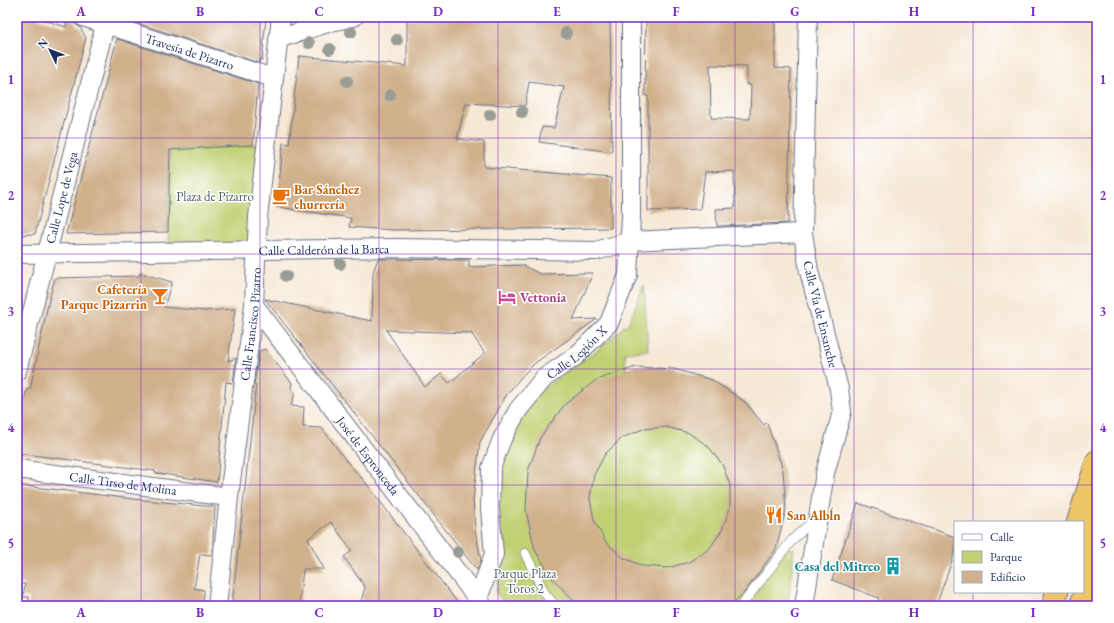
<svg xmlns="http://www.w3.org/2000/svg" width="1114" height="623" font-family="'EB Garamond',serif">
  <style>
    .green { fill: #c0d072; stroke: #6e8068 }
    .building { fill: #d1b18c; fill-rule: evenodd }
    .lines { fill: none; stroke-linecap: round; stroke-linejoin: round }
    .service-casing { stroke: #687088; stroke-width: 10 }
    .minor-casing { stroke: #687088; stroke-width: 20 }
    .trunk-casing { stroke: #687088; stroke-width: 24 }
    .service { stroke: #fff; stroke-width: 9 }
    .minor { stroke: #fff; stroke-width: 18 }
    .trunk { stroke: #eec569; stroke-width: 22 }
    .tree { fill: #999d97 }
    .grid { fill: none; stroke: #7b2cbf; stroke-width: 1; stroke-opacity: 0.55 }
    .labels { text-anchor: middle; stroke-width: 3; stroke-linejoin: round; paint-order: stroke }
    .street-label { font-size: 13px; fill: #1b2f5e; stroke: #fff }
    .food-label { font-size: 13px; font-weight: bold; fill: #c56008; stroke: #fff; text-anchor: start }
    .park-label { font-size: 13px; fill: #4d5f64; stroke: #fff }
    .hotel-label { font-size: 13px; font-weight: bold; fill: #b23c85; stroke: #fff; text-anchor: start }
    .culture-label { font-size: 13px; font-weight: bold; fill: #0d838f; stroke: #fff; text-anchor: end }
    .neatline { fill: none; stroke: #7b2cbf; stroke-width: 1.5 }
    .grid-label { font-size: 13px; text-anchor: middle; font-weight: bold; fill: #7b2cbf }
  </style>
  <rect width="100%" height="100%" fill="#fff"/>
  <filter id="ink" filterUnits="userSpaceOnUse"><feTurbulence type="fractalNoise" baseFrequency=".025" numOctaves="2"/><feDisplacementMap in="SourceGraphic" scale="8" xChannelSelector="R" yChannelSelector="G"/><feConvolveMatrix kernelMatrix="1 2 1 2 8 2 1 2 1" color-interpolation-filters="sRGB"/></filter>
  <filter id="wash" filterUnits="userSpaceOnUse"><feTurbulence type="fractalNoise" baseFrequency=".012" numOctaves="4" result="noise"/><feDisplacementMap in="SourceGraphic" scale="16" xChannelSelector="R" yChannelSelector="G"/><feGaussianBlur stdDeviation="0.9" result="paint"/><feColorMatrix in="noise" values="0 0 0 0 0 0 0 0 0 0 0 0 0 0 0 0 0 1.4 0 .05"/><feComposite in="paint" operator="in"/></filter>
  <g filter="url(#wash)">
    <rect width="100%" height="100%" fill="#f6e8d5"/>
    <path class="green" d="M266 144 256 250 168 251 170 150Z
      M644 285 648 350 625 353 626 370 636 367 674 369 712 380 745 402 771 435 783 470 786 510 776 549 794 548 788 606H506L496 592 505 553 498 513V477L510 439 524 411 545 387 599 349 629 322Z"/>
    <g id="blocks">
      <path class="building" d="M17 17H34L66 27 67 17H73L75 24 80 27 86 38 35 234 17 235Z
        M122 17H266L262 60 260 59 259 63 122 18Z
        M424 17H610L612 152 539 142 542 127 554 128 564 87 529 82 525 106 466 103 457 139 484 142V167L611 178V228L394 230 362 228 349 227 351 218 277 207 283 143 289 144 299 56 407 66V21Z
        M646 17H775V68L791 69 788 223 717 226 716 209 735 208 734 171 705 172 700 209 648 211V96H645ZM710 65 747 66V85H751L750 119 711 118Z
        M117 39 258 84 253 145 170 150 168 232 66 234Z
        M378 259 469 260V267L522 265 540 274 593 273 573 320 597 319 535 363 523 375 507 394 480 442 473 499 475 529 481 560 477 570 265 299 372 321 373 272ZM386 330 471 333 485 353 449 383 441 374 425 387Z
        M140 273 172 282 164 307 204 311 235 309 228 361 236 358 233 383 226 382 217 482 155 473V471L17 453V429L27 389 30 390 48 304 55 278 139 276Z
        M265 349 292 383 291 388 295 393 291 406 304 407 303 427 322 428 348 463 366 483 460 606H360L365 587 344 557 352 551 331 522 308 539 324 569H303L299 606H232L254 404 256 385H254L259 351Z
        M636 367 674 369 712 380 745 402 764 425 767 423 783 470 786 510 776 549 744 593 729 606H583L575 602 552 578 535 550 526 511 528 471 540 438 564 405 596 380ZM666 427 689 433 708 446 722 464 730 485V508L722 530 709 549 689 562 667 568 643 566 622 557 605 541 594 520 590 498 594 475 605 454 622 438 643 429Z
        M17 485 133 499 215 507 212 555 200 554 194 588 204 590 203 606H29V597H23L25 584H17Z
        M858 503 955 537V552L936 606H876L879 598 832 580Z"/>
    </g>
  </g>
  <g filter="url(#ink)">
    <use href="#blocks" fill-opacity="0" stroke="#687088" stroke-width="1"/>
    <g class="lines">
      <g class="service-casing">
        <path id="service" d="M525 553 544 592 555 606
          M741 606 792 540 815 519"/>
      </g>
      <g class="minor-casing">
        <g id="minor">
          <path id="s1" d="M83 17 273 78"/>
          <path d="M278 39 331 22 354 17"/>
          <path id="s2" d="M17 254 396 248 596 251 630 241 803 233"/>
          <path id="s3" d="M254 305 483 606"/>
          <path id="s4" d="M17 371 105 25"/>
          <path id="s5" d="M17 469 229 497"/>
          <path id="s6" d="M478 599 494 554 490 509 491 468 502 439 518 410 544 378 576 356 609 323 628 275 631 218V17"/>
          <path id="s7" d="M217 606 229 497 254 305 258 217 281 17"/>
          <path d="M804 606 825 473 842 412 839 389 809 271 803 233 808 17"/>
        </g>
      </g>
      <g class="trunk-casing">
        <path id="trunk" d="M1078 522 1097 461
          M1083 567 1097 515
          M1053 606 1057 592
          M1081 606 1097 553"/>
      </g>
      <use href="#service" class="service"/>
      <use href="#minor" class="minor"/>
      <use href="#trunk" class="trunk"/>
    </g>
    <g class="tree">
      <circle cx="351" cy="32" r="6"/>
      <circle cx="566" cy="33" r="6"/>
      <circle cx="397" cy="40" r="6"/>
      <circle cx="309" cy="43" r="6"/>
      <circle cx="330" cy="49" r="6"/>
      <circle cx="347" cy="81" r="6"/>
      <circle cx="390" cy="95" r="6"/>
      <circle cx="522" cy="112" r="6"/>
      <circle cx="490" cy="115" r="6"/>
      <circle cx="340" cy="264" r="6"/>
      <circle cx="286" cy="276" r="6"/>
      <circle cx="458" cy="552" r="6"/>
    </g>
  </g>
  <path class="grid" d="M141 17V606M260 17V606M379 17V606M498 17V606M616 17V606M735 17V606M854 17V606M973 17V522M17 138H1097M17 254H1097M17 369H1097M17 485H1097M973 592V606"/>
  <defs>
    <g id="cafe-bare" transform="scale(1.38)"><path d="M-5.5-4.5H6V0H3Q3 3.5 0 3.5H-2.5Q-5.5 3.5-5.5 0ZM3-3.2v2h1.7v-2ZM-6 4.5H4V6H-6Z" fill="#e8710a" stroke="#fff" stroke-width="2.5" paint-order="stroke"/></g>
    <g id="bar-bare" transform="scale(1.38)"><path d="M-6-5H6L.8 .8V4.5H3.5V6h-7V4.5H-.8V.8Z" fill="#e8710a" stroke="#fff" stroke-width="2.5" paint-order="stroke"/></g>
    <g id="hotel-bare" transform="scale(1.38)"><path d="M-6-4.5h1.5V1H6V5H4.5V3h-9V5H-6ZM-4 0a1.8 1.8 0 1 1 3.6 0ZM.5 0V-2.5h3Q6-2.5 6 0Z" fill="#d1479c" stroke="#fff" stroke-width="2.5" paint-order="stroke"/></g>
    <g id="restaurant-bare" transform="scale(1.38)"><path d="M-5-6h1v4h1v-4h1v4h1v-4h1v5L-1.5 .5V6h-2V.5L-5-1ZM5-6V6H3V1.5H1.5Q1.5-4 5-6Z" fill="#e8710a" stroke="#fff" stroke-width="2.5" paint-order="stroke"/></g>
    <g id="building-bare" transform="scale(1.38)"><path d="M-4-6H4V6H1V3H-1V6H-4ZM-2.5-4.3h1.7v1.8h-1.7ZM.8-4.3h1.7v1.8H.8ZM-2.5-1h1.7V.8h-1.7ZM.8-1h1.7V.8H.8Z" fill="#0f9aa8" stroke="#fff" stroke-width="2.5" paint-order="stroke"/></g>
  </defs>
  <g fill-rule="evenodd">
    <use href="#cafe-bare" x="281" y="196"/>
    <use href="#bar-bare" x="160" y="296"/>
    <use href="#hotel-bare" x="507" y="297"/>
    <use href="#restaurant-bare" x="774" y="515"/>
    <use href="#building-bare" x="893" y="566"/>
  </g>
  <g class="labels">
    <g class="street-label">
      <text dy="5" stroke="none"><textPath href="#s1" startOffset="112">Travesía de Pizarro</textPath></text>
      <text dy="5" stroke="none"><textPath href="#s4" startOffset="179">Calle Lope de Vega</textPath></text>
      <text dy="5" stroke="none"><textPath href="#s2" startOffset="307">Calle Calderón de la Barca</textPath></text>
      <text transform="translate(821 314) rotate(76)" y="5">Calle Vía de Ensanche</text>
      <text dy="5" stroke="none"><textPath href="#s7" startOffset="284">Calle Francisco Pizarro</textPath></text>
      <text dy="5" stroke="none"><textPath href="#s6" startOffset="281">Calle Legión X</textPath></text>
      <text dy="5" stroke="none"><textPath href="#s3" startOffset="189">José de Espronceda</textPath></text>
      <text dy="5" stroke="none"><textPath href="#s5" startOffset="107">Calle Tirso de Molina</textPath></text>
    </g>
    <g class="food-label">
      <text x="294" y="194">Bar Sánchez<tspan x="294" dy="15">churrería</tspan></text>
      <text x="147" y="294" text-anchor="end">Cafetería<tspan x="147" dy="15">Parque Pizarrin</tspan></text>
      <text x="787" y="520">San Albĺn</text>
    </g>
    <g class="park-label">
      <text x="215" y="201">Plaza de Pizarro</text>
      <text x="525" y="578">Parque Plaza<tspan x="525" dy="15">Toros 2</tspan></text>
    </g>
    <g class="hotel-label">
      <text x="520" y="302">Vettonia</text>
    </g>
    <g class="culture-label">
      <text x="880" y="571">Casa del Mitreo</text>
    </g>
  </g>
  <rect width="1114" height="623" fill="none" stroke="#fff" stroke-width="44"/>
  <rect x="954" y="521" width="130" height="72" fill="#ffffff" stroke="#a4acbf"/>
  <rect x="962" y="534" width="20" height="6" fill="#ffffff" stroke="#a4acbf"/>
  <text x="990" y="541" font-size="12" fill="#1b2f5e">Calle</text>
  <rect x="962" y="551" width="20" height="12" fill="#c0d072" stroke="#a4acbf"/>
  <text x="990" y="561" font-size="12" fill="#1b2f5e">Parque</text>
  <rect x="962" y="571" width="20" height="12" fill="#d1b18c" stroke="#a4acbf"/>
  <text x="990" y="581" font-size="12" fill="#1b2f5e">Edificio</text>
  <g transform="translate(50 50) rotate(313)" stroke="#ffffff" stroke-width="3" paint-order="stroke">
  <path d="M0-3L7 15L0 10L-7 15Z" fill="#1b2f5e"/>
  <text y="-6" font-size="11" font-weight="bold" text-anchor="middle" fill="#1b2f5e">N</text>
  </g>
  <rect x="22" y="22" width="1070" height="579" class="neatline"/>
  <g class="grid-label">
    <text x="81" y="16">A</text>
    <text x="200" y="16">B</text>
    <text x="319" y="16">C</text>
    <text x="438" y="16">D</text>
    <text x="557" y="16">E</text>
    <text x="676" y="16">F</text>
    <text x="795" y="16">G</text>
    <text x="914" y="16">H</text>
    <text x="1033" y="16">I</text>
    <text x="11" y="84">1</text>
    <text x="1103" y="84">1</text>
    <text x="11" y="200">2</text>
    <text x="1103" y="200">2</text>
    <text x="11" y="316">3</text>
    <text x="1103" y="316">3</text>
    <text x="11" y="432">4</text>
    <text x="1103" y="432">4</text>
    <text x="11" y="548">5</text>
    <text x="1103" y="548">5</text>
    <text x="81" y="617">A</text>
    <text x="200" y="617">B</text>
    <text x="319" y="617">C</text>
    <text x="438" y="617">D</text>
    <text x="557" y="617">E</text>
    <text x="676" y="617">F</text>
    <text x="795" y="617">G</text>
    <text x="914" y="617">H</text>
    <text x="1033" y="617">I</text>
  </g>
</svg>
